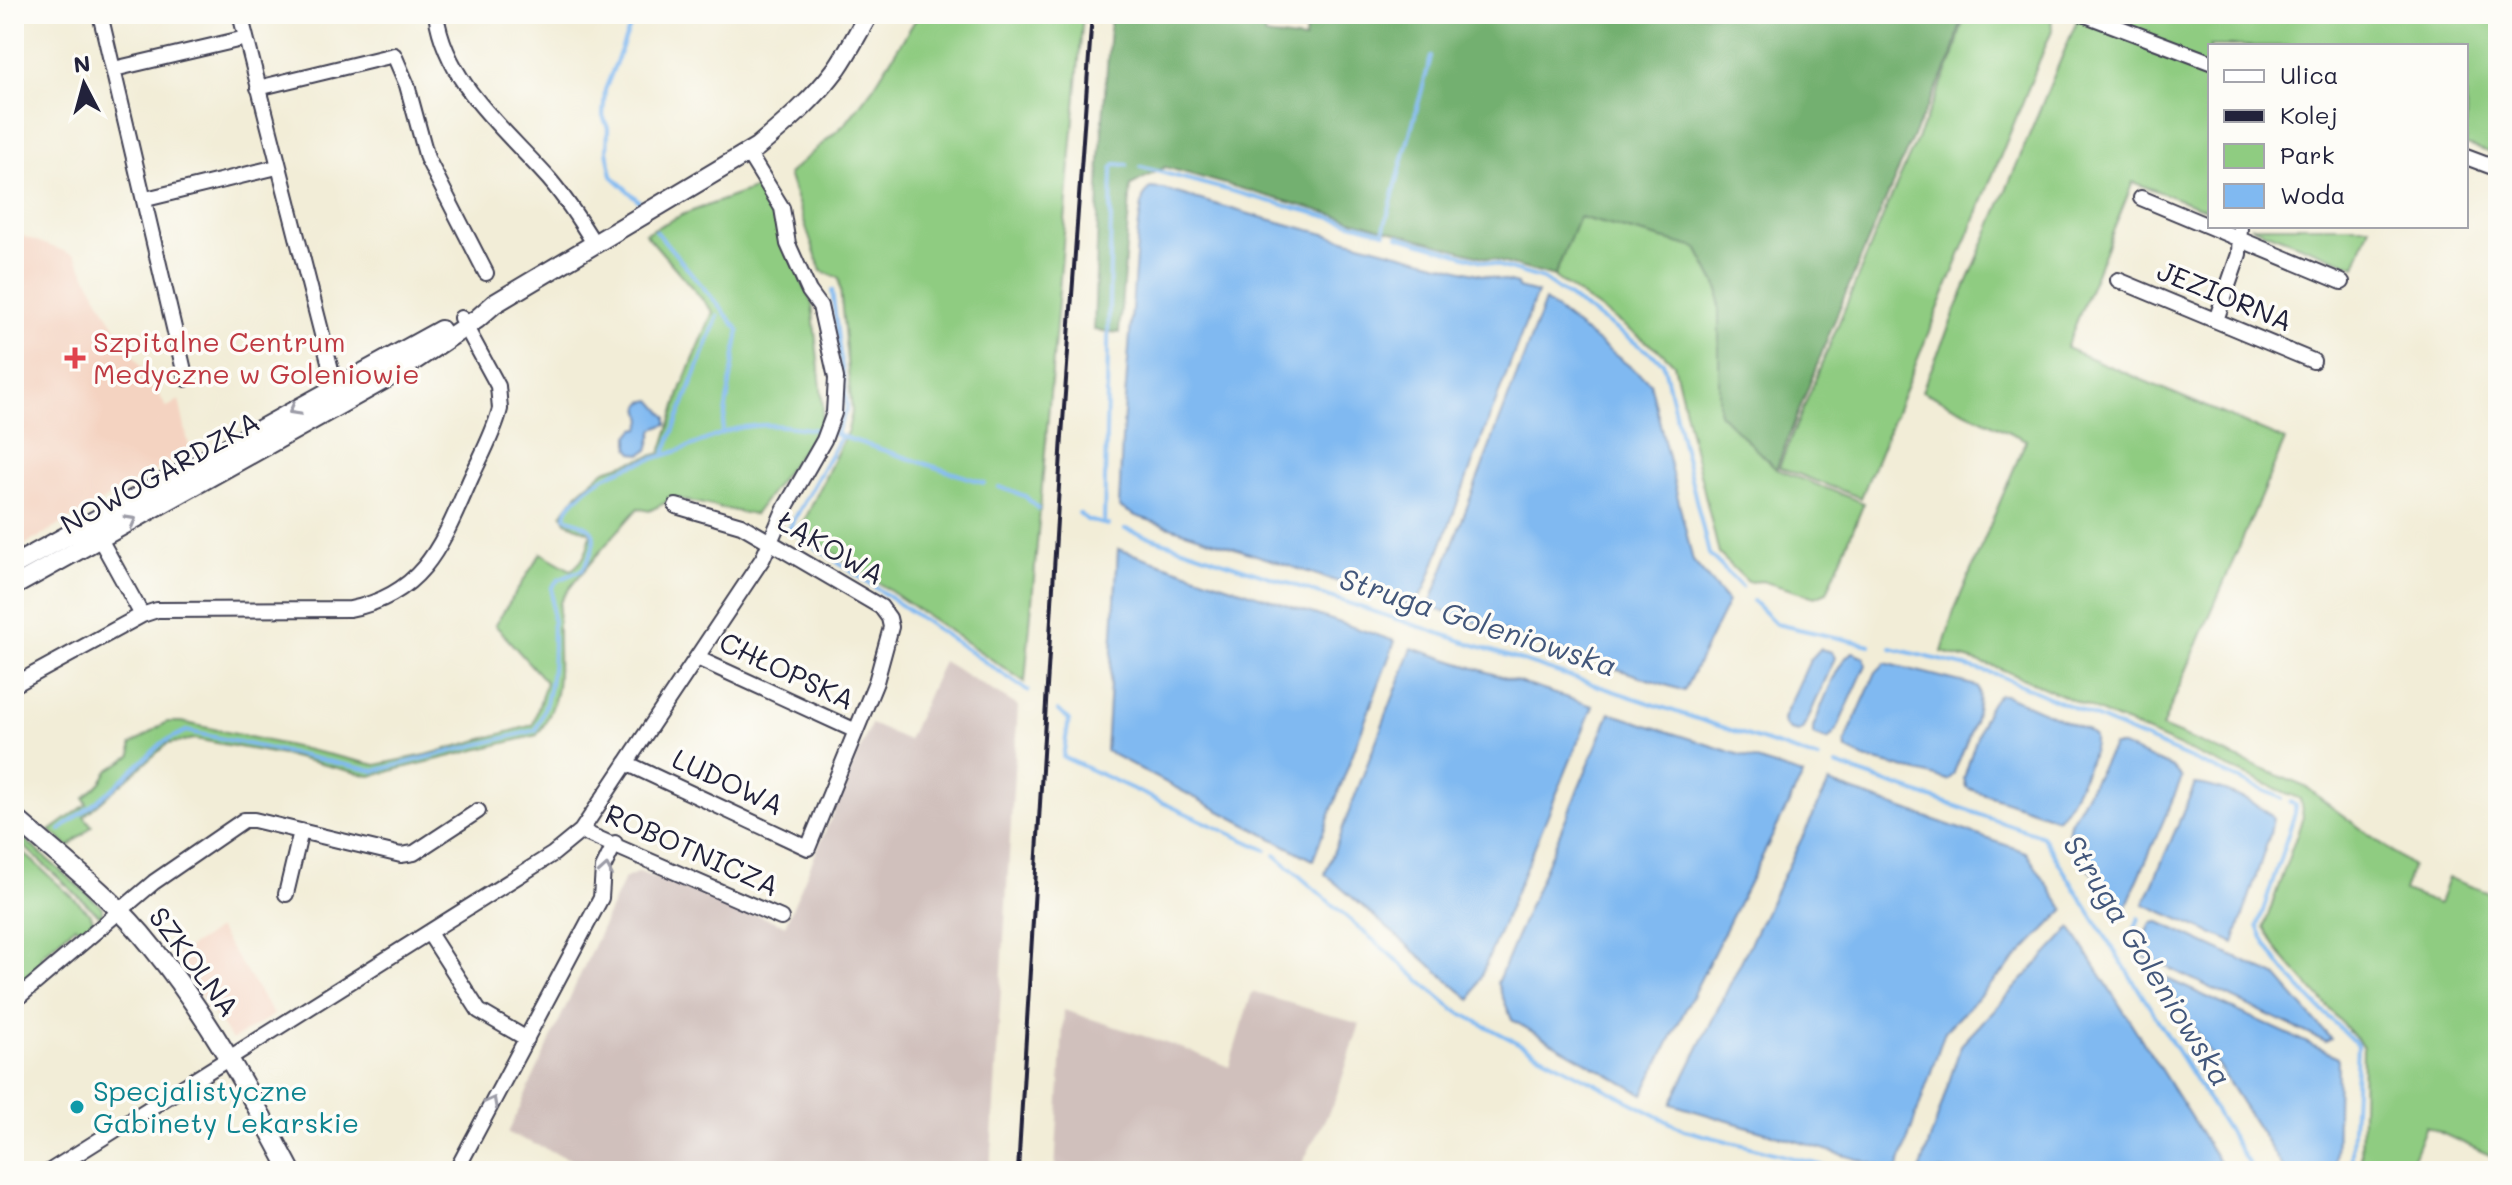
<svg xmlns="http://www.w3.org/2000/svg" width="2512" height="1185" font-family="Mali,sans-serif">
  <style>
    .built { fill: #f4d3c1 }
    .industrial { fill: #d0c0bc }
    .green { fill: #8fcc81; stroke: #58775e; stroke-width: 2 }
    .forest { fill: #73b06f; stroke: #4a6955; stroke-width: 2 }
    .water { fill: #80b9f1; stroke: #516e96; stroke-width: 2 }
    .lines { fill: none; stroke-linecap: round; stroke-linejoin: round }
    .stream { stroke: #80b9f1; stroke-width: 4 }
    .street-casing { stroke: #414052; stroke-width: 18 }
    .secondary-casing { stroke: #414052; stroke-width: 22 }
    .street { stroke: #fff; stroke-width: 14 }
    .secondary { stroke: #fff; stroke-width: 18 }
    .rail { stroke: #22223b; stroke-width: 4 }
    .oneway { stroke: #9c9ca7 }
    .health-dot { fill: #e0444e; stroke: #fdfcf7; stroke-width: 3 }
    .culture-dot { fill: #0f9aa8; stroke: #fdfcf7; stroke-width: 3 }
    .labels { text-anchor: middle; stroke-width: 7; stroke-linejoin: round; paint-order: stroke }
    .street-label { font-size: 28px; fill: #22223b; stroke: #fdfcf7 }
    .health-label { font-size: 28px; fill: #be3a42; stroke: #fdfcf7; text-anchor: start }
    .culture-label { font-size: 28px; fill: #0d838f; stroke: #fdfcf7; text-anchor: start }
    .water-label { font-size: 30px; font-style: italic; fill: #43577b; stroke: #fdfcf7 }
  </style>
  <rect width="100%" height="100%" fill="#fdfcf7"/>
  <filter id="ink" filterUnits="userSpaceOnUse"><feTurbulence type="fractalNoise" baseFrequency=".0125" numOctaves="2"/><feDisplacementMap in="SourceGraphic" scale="16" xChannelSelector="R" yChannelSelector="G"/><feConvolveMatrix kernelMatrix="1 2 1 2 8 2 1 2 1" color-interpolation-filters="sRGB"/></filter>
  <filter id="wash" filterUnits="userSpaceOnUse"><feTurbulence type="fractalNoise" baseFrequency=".006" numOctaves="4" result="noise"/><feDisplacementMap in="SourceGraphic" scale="32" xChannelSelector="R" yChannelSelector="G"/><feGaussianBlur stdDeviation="1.8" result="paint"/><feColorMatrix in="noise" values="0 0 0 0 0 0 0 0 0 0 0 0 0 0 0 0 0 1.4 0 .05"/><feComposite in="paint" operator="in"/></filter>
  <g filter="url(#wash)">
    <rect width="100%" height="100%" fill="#f2edd7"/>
    <path class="built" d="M14 233 75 255 108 315 167 408 179 400 190 451 14 551Z
      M218 929 274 1015 232 1040 174 957Z"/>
    <path class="industrial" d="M943 661 1018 706 990 1171H598L508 1133 624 879 639 872 785 925 871 724 908 740Z
      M1252 992 1360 1024 1335 1100 1298 1171H1055L1064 1010 1193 1052 1229 1067Z"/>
    <path class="green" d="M919 14H1083L1025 682 800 530 848 430 852 412 839 278 821 271 788 174 846 123 874 86Z
      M1965 14H2051L2052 30 1861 498 1779 467 1889 202 1953 58Z
      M2075 14H2498V155L2466 145V46H2210V211L2133 182 2066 348 2285 440 2162 727 2308 788 2326 803 2412 866 2404 891 2439 904 2448 878 2498 896V1151L2494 1157 2426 1126 2408 1171H2361L2363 1047 2278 951 2264 927 2303 817 2300 799 1999 668 1942 652 1954 611 2026 440 1922 391 2076 23Z
      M759 187 812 303 823 407 821 425 754 515 675 498 649 511 638 508C626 522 562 593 560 603 552 650 571 691 537 735L370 776 288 756 195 739 167 744 84 816 92 826 69 847 50 831 87 804 84 798 101 782 108 771 132 755 131 745 167 722H182L376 765 426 755 533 725 546 682 495 625 541 553 571 570C585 561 588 549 591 533L566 522 562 514 578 493 605 470 661 453 682 387 713 312 645 233 684 214Z
      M1579 217 1697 248 1719 290 1720 413 1776 469 1864 503 1827 592 1815 597 1762 581 1748 582 1719 554 1674 364 1664 354 1554 277Z
      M2250 226H2370L2355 266Z
      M23 838 102 907V914L100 916 16 839Z
      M14 844 90 913 94 922 82 930 75 926 41 956 47 964 14 990Z"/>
    <path class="forest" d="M1111 14H1268L1265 35 1305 40 1307 14H1963L1952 57 1913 136 1842 302 1776 469 1719 413V290L1697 248 1579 217 1554 277 1165 167 1131 185 1119 333 1094 330 1100 159Z"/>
    <path class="water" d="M1150 188 1163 189 1256 216 1517 284 1518 288 1537 293 1425 589 1415 604 1409 605 1136 516 1119 507 1122 439 1138 230 1143 198Z
      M1545 301 1650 382 1693 561 1728 602 1684 691 1429 607Z
      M652 400 667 417V424L654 429 648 450 641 454 633 453 629 448V436L635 429 640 428 643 421 640 406 643 402Z
      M1118 549 1395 641 1313 860 1106 751Z
      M1412 648 1593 706 1471 1000 1325 874Z
      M1820 649 1832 652 1835 658 1804 728 1799 732 1790 730 1784 725 1783 719 1810 660Z
      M1853 652 1864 657 1866 665 1836 731 1828 740 1813 735V728C1820 711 1838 658 1853 652Z
      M1885 663 1977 686C1985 708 1961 753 1953 775L1948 780 1864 758 1846 749 1845 742 1876 672Z
      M1999 695H2005L2086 730 2094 737C2096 753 2070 810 2056 818L1970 789 1966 787 1964 778C1970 760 1984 704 1999 695Z
      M1610 713 1803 775 1643 1094 1512 1020 1497 983Z
      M2113 746H2122L2173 768 2182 778 2126 907 2118 911 2111 905 2068 833 2070 823Z
      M1829 783 2026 852 2064 910 1945 1031 1897 1171 1671 1104Z
      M2195 784C2215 785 2260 803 2273 818L2270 834 2234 943 2144 904Z
      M2159 922 2276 976 2331 1039 2326 1042 2143 956 2140 949 2151 923Z
      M2071 928 2225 1171H1920L1961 1045Z
      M2161 976 2338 1057 2336 1171H2285Z"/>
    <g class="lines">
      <path class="stream" d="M635 14 605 90 603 116 608 128 607 151 612 176 641 203
        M1141 167 1385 232
        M656 231 739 330 722 432
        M1383 232 1431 57
        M1398 236 1543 279 1663 362 1709 554 1742 587
        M832 290 847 408 836 434
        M834 434 984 483
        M841 436 789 529 1028 691
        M664 455 718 316
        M999 487 1025 496 1038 509
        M1079 513 1087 520 1108 525
        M1104 524 1112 169 1116 164 1127 165
        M1125 529 1818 759
        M1753 601 1776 624 1870 645
        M1891 648 1996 674 2281 798
        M1058 711 1069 719 1063 757 1266 850
        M1836 765 2042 836 2253 1171
        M2290 802 2295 805V813L2258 926C2271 966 2327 1015 2357 1045L2351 1171
        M60 830 111 790 162 743 186 731 374 771 536 730C559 680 552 641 552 587L558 580 582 570C588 561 601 537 589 528 582 523 572 521 565 517 566 509 572 503 578 497 607 467 645 463 683 449 706 441 727 428 752 426 774 423 798 428 820 430
        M1275 855 1453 1009 1684 1130 1844 1171
        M14 872 21 868
        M2134 930 2139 918"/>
    </g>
  </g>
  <g filter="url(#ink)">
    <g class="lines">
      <g class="street-casing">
        <path id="street" d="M100 14 186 379
          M240 14 338 397
          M436 14C446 84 505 129 549 179 567 200 581 222 595 245
          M2083 14 2210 62
          M114 69 246 38
          M258 88 394 55 407 85 427 158 486 273
          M2466 157 2498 169
          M2141 198 2342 282
          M146 199 277 167
          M2118 280 2313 361
          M2216 320 2239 254 2240 226
          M100 539 142 615
          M697 658 856 731
          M14 685 142 615 157 610 350 609C426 594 443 541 471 478 481 456 494 433 500 409L498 386 461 318
          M626 763 808 848 876 682 891 627 889 618 881 607 741 525 676 506
          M581 831 781 918
          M286 894 301 831
          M429 933 479 1011 527 1039
          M14 1001 154 882 244 820H254L401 855 414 853 478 811
          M50 1171 553 854 581 831 763 558 784 510 824 440 834 413 836 378 820 306 809 291 788 244 782 208 748 153
          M456 1171 601 898 603 868 615 843"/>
      </g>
      <g class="secondary-casing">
        <path id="secondary" d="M14 565 441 330
          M14 586 391 376 477 319 494 304 757 147C786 123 814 99 837 68 849 51 858 32 869 14
          M14 817C61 858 114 898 152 947 208 1016 250 1093 291 1171"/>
      </g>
      <use href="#street" class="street"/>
      <use href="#secondary" class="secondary"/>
      <path class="rail" d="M1018 1171 1062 436 1092 14"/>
    </g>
    <defs><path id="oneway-chevron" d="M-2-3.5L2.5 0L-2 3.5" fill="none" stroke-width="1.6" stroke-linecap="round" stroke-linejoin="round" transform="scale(2)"/></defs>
    <g class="oneway">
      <use href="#oneway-chevron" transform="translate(294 410) rotate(151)"/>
      <use href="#oneway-chevron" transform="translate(131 521) rotate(-29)"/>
      <use href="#oneway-chevron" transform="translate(606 870) rotate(-80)"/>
      <use href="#oneway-chevron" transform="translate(492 1102) rotate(-62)"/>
    </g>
  </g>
  <path class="health-dot" d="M71 346h8v8h8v8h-8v8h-8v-8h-8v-8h8z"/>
  <circle class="culture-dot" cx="77" cy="1107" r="8"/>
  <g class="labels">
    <g class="street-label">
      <text transform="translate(2225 296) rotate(22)" y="10">JEZIORNA</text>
      <text transform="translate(160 473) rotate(-29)" y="10">NOWOGARDZKA</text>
      <text transform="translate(831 548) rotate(30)" y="10">ŁĄKOWA</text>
      <text transform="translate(787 671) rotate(25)" y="10">CHŁOPSKA</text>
      <text transform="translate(728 782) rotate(25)" y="10">LUDOWA</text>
      <text transform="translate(692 850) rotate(24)" y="10">ROBOTNICZA</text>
      <text transform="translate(194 962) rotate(53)" y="10">SZKOLNA</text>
    </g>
    <g class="health-label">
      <text x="93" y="352">Szpitalne Centrum<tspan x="93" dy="32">Medyczne w Goleniowie</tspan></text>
    </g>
    <g class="culture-label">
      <text x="93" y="1101">Specjalistyczne<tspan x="93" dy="32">Gabinety Lekarskie</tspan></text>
    </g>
    <g class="water-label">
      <text transform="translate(1478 623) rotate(18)" y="10">Struga Goleniowska</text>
      <text transform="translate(2147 961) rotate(58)" y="10">Struga Goleniowska</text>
    </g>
  </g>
  <rect width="2512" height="1185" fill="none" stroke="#fdfcf7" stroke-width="48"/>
  <rect x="2208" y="44" width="260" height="184" fill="#fdfcf7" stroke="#a5a5ac" stroke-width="2"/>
  <rect x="2224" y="70" width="40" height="12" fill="#ffffff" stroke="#a5a5ac" stroke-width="2"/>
  <text x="2280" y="84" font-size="24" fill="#22223b">Ulica</text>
  <rect x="2224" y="110" width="40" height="12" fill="#22223b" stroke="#a5a5ac" stroke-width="2"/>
  <text x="2280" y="124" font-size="24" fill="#22223b">Kolej</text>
  <rect x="2224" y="144" width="40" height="24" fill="#8fcc81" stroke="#a5a5ac" stroke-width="2"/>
  <text x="2280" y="164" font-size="24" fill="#22223b">Park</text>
  <rect x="2224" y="184" width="40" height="24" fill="#80b9f1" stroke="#a5a5ac" stroke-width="2"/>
  <text x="2280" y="204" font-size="24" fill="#22223b">Woda</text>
  <g transform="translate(84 84) rotate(354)" stroke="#fdfcf7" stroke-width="6" paint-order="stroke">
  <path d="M0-6L14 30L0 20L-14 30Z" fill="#22223b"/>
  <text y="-12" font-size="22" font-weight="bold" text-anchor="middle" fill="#22223b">N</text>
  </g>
</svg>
